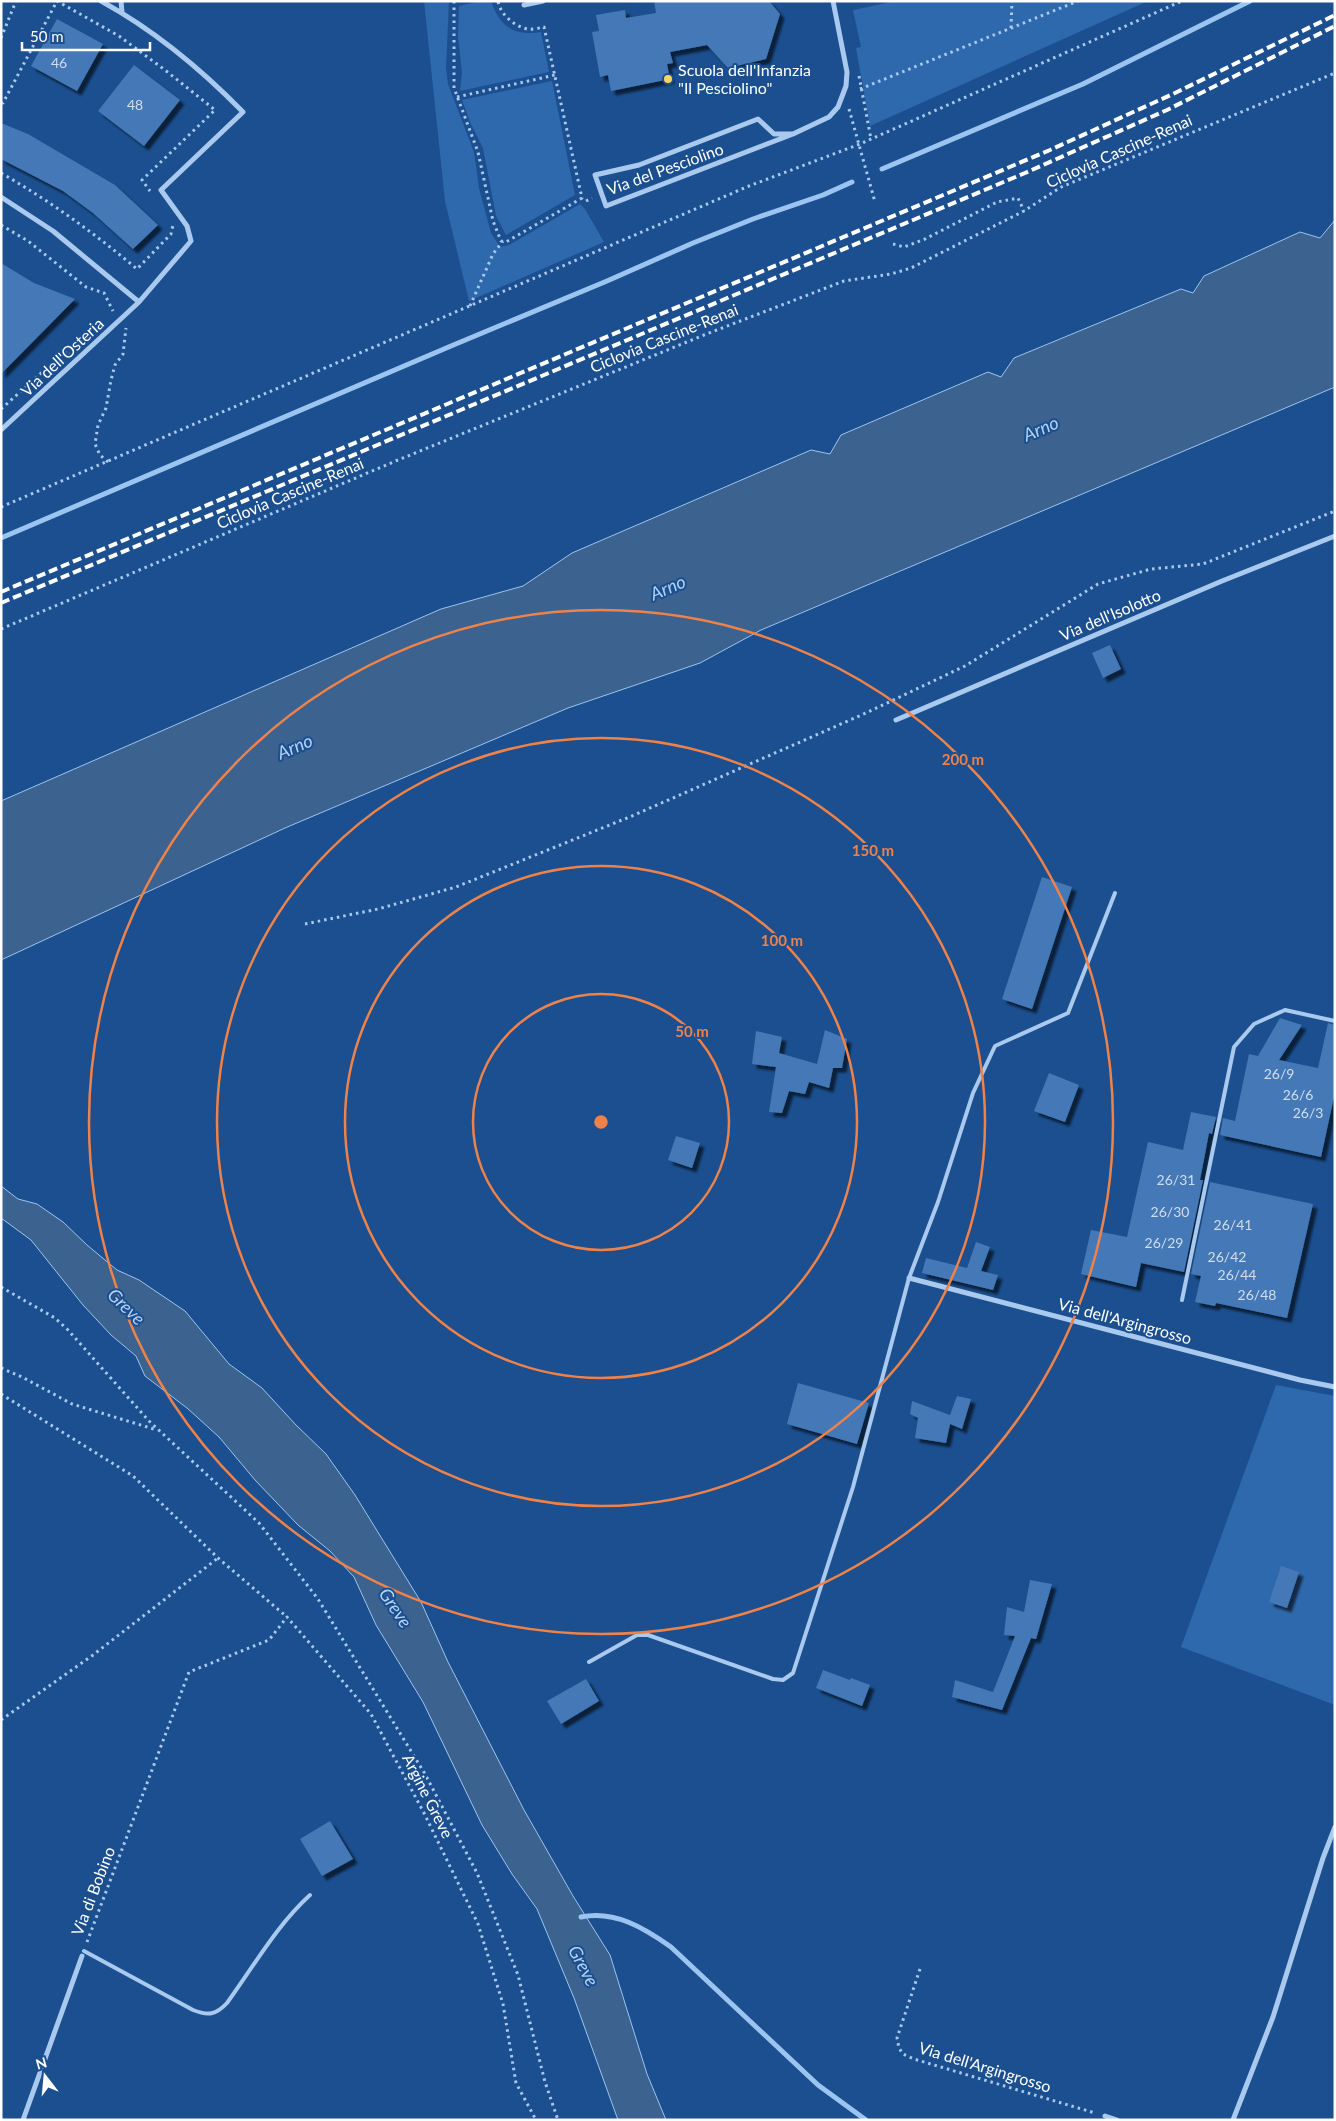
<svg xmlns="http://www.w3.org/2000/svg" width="1336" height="2121" font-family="Lato,sans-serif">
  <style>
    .green { fill: #2e69ad }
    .water { fill: #3c6290; stroke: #9cc4f0 }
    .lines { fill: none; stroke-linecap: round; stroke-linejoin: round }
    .stream { stroke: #9cc4f0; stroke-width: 5 }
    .building { fill: #4478b7; filter: url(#shadow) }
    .path { stroke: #a9c9ee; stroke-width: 3; stroke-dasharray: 2.5 4; stroke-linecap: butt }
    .lane { stroke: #a9c9ee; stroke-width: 4 }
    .street { stroke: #a9c9ee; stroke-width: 5 }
    .rail { stroke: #fff; stroke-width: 4; stroke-dasharray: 9 4; stroke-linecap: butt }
    .ring { fill: none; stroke: #ee8249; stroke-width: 2.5 }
    .poi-dot { fill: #ffd166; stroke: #1b4f8f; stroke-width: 2 }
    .labels { text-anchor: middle; stroke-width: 4; stroke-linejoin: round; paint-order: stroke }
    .number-label { font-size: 14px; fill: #d0dded }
    .poi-label { font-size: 16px; fill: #fff; stroke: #1b4f8f; text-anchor: start }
    .street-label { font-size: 16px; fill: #fff; stroke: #1b4f8f }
    .water-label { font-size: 18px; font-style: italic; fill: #b5d3f5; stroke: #1b4f8f }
    .centre { fill: #ee8249; stroke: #1b4f8f; stroke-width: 2.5 }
    .ring-label { font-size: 15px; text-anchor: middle; font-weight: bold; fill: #ee8249; stroke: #1b4f8f; stroke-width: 4; stroke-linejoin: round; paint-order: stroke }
  </style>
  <defs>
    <filter id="shadow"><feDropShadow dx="4.5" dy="4.5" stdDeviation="1" flood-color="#0009"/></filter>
  </defs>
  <rect width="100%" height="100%" fill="#1b4f8f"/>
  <path class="green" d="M424 1H449L446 68 448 84 474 152 479 188 491 233 500 247 509 245 580 204 585 209 604 242 469 301 445 201Z
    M481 1H491C500 27 514 36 541 32L549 72 460 91 462 73 458 36 459 6Z
    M896 1H1148L870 126 856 48 861 47 853 10Z
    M552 81 575 195 506 235 496 216 483 148 470 122 462 100Z
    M1276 1385 1335 1396V1705L1181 1647Z"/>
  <path class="water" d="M1335 220V387L761 630 700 663 568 708 285 828 1 960V801L441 609 523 586 572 553 811 450 830 454 841 435 988 372 1001 377 1014 358 1181 289 1193 293 1204 276 1300 232 1320 238Z
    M1 1186 18 1199 37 1204 63 1222 87 1245 117 1270 139 1280 185 1311 229 1364 262 1388 295 1424 326 1454 355 1495 421 1602 448 1662 524 1810 573 1896 610 1955 647 2074 666 2120H618L574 1998 537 1909 512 1874 482 1825 423 1702 376 1625 354 1577 330 1551 298 1525 255 1480 219 1437 187 1408 145 1376 136 1356 111 1335 83 1305 31 1240 1 1218Z"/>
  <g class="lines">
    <path class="stream" d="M882 169 1083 84 1250 1
      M1 538 451 346 607 281 693 243 753 219 823 195 852 182
      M581 1917C615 1910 644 1928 671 1947L818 2085 866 2120"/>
  </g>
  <path class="building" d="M654 1H769L780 14 766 59 728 68 707 45 670 52 673 63 667 64 670 79 611 91 608 75 600 77 592 32 599 31 596 15 625 10 626 18 656 13Z
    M57 19 103 44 77 91 31 66Z
    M134 65 180 100 144 146 98 111Z
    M1 123 28 134 115 185 158 225 133 249 93 213 63 191 1 159Z
    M1 263 34 283 75 299 1 374Z
    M1110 645 1121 669 1103 678 1092 653Z
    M1042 877 1072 887 1032 1009 1002 999Z
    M1280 1018 1302 1025 1279 1060 1318 1068 1328 1023 1335 1025V1092L1321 1157 1220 1135 1223 1118 1235 1121 1249 1054 1258 1056Z
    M825 1030 847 1039 842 1068H833L829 1088 809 1082 805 1094 789 1091 782 1113 769 1112 776 1067 752 1064 756 1031 782 1037 779 1053 817 1064Z
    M1049 1073 1079 1085 1065 1122 1034 1111Z
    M1191 1112 1216 1117 1212 1134 1209 1133 1200 1180H1203L1184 1272 1141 1263 1136 1287 1081 1274 1091 1230 1127 1237 1148 1142 1183 1150Z
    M676 1136 700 1143 692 1168 668 1160Z
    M1210 1182 1313 1204 1287 1318 1216 1303 1215 1306 1195 1302 1201 1276 1191 1274Z
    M976 1242 990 1247 981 1271 998 1275 993 1290 922 1273 926 1258 967 1268Z
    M798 1383 869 1403 857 1444 787 1424Z
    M957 1396 971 1399 962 1429 950 1424 946 1443 915 1438 918 1418 910 1414 912 1401 950 1415Z
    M1281 1566 1299 1572 1287 1608 1269 1602Z
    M1030 1580 1052 1584 1036 1639 1031 1638 1002 1710 952 1697 955 1680 993 1692 1015 1636 1004 1635 1007 1607 1024 1612Z
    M823 1670 850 1680 851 1678 870 1685 862 1706 816 1688Z
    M586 1679 599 1701 561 1724 547 1701Z
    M330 1821 353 1859 322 1876 300 1839Z"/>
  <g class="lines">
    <path class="path" d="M454 1V88L478 152 493 221 501 241 506 242 582 198 544 27C539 28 532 30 527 29 514 26 500 14 498 1
      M1011 28 1012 1
      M1 38 16 1
      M859 76 871 139
      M860 89 1078 1
      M457 97 555 75
      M1 103H3L57 1 119 36 165 70 215 110 142 180 150 191
      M849 109 875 202
      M1 173C50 201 94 233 137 269L171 234 173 225
      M586 201 592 198
      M1 225 28 241 86 287 104 293 113 311
      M893 244 904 247 925 239 997 202 1018 198 1024 211
      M470 306 493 254 503 241
      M1 409 66 351 69 354
      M108 462 100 455 95 444 98 425 106 408 111 380 115 365 123 354 126 328
      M1 507 749 186 860 144 1182 1
      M1 629 398 460 704 335 844 281 891 274 911 268 1024 211 1061 187 1335 73
      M305 924 378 909 456 887 632 816 866 713 965 666 1098 584 1151 569 1203 564 1335 511
      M1 1287 55 1318 68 1330 149 1421 259 1523 318 1599 425 1774 477 1873 518 1975 545 2082 558 2120
      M1 1368 22 1377 72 1404 157 1430
      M1 1394 133 1476 218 1558 287 1617
      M1 1720 93 1655 218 1558
      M87 1942 189 1672 269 1640 287 1617 371 1714 424 1813 478 1924 503 2004 516 2083 536 2120
      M920 1969 897 2038 899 2048 903 2054 914 2059 1095 2113"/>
    <path class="lane" d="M1182 1300 1234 1047 1254 1024 1285 1010 1335 1021
      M589 1662 637 1635H648L773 1679 783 1680 793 1673 853 1487 909 1278 938 1202 973 1093 995 1046 1068 1013 1115 893
      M84 1951 193 2010C208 2016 216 2015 227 2003 254 1966 276 1926 310 1895"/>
    <path class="street" d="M121 1 122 12
      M524 5 543 1
      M793 134H774L758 119 639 165 595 175 606 206 793 134 829 117 838 107 846 86 847 72 833 1
      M1 197 53 231 139 302
      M1 430 139 302 191 241 187 226 161 190 243 112C201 69 154 30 101 1
      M896 720 1222 581 1335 536
      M909 1278 1300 1380 1335 1387
      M1105 2116 1117 2120
      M23 2120 82 1956
      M1233 2120 1273 2017 1323 1858 1335 1827"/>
    <path class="rail" d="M1 592 1050 150 1175 93 1335 15
      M1 603 1025 173 1167 110 1335 26"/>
  </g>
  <g class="ring">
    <circle cx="601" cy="1122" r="128"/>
    <circle cx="601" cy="1122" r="256"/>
    <circle cx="601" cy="1122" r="384"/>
    <circle cx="601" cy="1122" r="512"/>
  </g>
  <circle class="poi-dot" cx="668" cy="79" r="5"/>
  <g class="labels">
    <g class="number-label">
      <text x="59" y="68">46</text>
      <text x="135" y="110">48</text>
      <text x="1279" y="1079">26/9</text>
      <text x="1298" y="1100">26/6</text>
      <text x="1308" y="1118">26/3</text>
      <text x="1176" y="1185">26/31</text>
      <text x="1170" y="1217">26/30</text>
      <text x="1233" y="1230">26/41</text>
      <text x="1164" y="1248">26/29</text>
      <text x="1227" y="1262">26/42</text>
      <text x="1237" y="1280">26/44</text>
      <text x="1257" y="1300">26/48</text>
    </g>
    <g class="poi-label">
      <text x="678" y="76">Scuola dell'Infanzia<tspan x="678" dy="18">"Il Pesciolino"</tspan></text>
    </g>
    <g class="street-label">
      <text transform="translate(1119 151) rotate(-24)" y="6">Ciclovia Cascine-Renai</text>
      <text transform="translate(665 169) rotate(-20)" y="6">Via del Pesciolino</text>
      <text transform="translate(664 338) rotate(-22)" y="6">Ciclovia Cascine-Renai</text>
      <text transform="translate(62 357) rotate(-43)" y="6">Via dell'Osteria</text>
      <text transform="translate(290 493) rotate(-23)" y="6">Ciclovia Cascine-Renai</text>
      <text transform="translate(1110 615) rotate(-23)" y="6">Via dell'Isolotto</text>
      <text transform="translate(1125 1321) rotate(15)" y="6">Via dell'Argingrosso</text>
      <text transform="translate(428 1796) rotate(63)" y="6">Argine Greve</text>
      <text transform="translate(93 1891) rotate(-69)" y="6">Via di Bobino</text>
      <text transform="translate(985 2067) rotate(17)" y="6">Via dell'Argingrosso</text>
    </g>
    <g class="water-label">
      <text transform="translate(1041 429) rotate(-23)" y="6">Arno</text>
      <text transform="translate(668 588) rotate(-23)" y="6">Arno</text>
      <text transform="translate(295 747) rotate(-23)" y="6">Arno</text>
      <text transform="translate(126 1307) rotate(44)" y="6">Greve</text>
      <text transform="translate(395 1608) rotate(56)" y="6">Greve</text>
      <text transform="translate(583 1966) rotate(62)" y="6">Greve</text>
    </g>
  </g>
  <circle cx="601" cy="1122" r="8" class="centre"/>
  <g class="ring-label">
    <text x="963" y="765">200 m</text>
    <text x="873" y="856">150 m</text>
    <text x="782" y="946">100 m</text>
    <text x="692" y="1037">50 m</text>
  </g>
  <rect width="1336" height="2121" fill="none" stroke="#ffffff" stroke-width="5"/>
  <g transform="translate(45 2076) rotate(344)" stroke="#1b4f8f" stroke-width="4" paint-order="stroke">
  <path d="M0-4L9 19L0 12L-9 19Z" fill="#ffffff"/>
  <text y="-8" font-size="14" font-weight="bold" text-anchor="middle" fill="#ffffff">N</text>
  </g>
  <path d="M22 42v8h128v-8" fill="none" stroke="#ffffff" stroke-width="2.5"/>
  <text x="30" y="42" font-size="15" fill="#ffffff" stroke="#1b4f8f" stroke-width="4" paint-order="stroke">50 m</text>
</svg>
